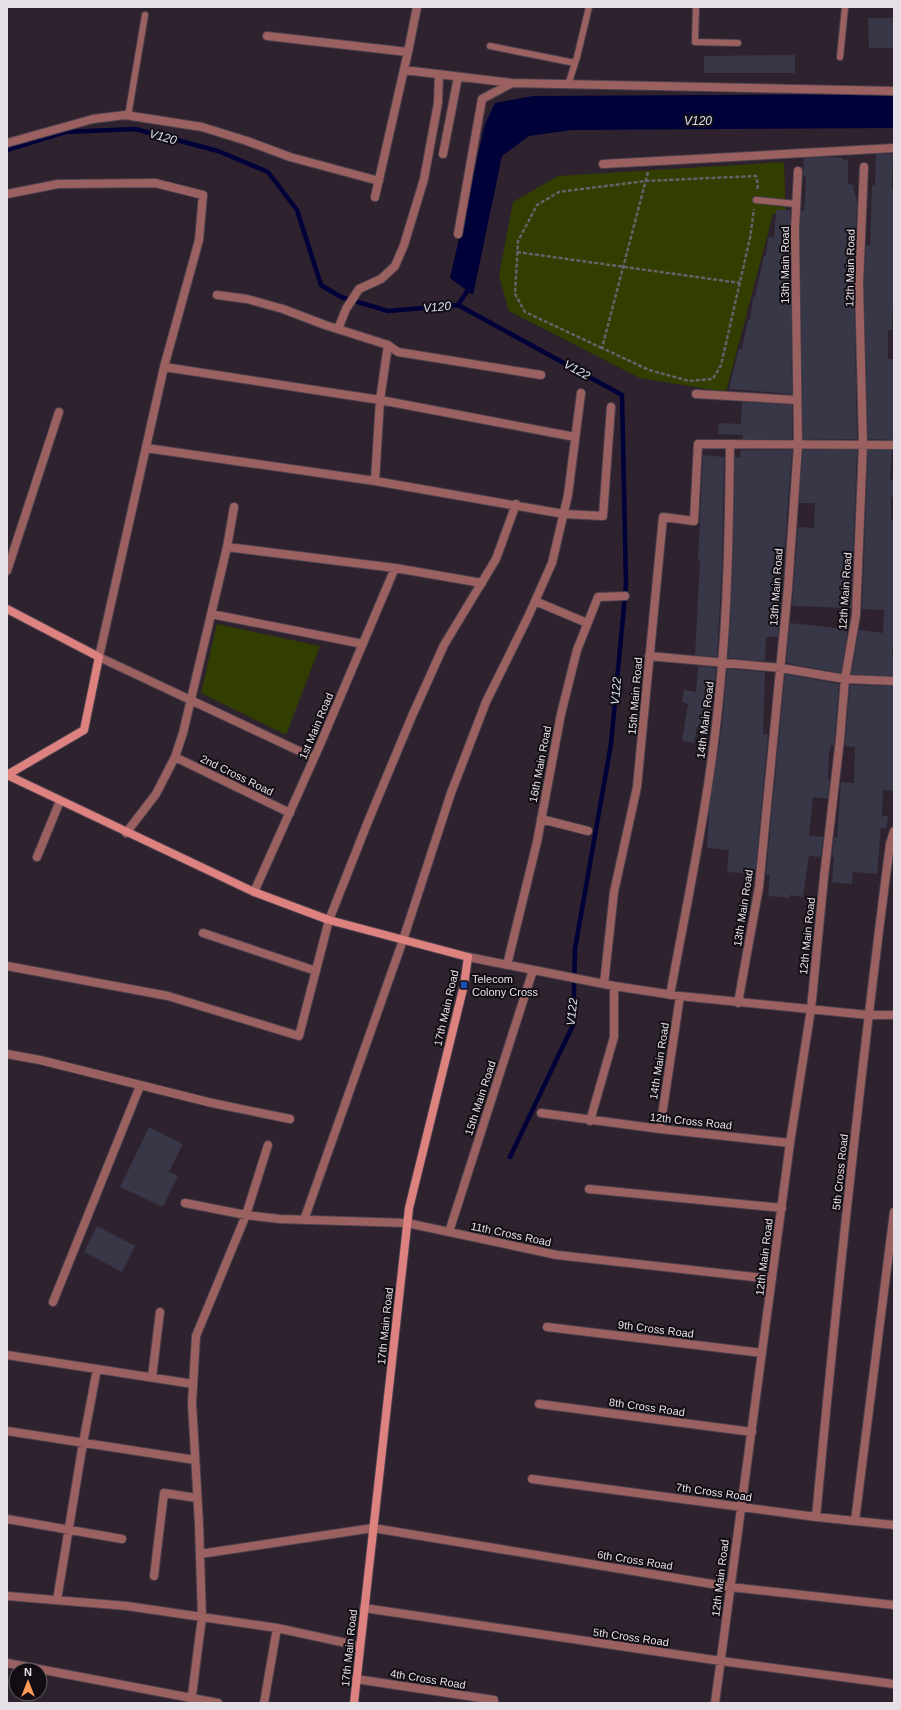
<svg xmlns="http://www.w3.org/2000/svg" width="901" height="1710" font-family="Arial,sans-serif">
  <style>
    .green { fill: #313e00 }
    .water { fill: #000139 }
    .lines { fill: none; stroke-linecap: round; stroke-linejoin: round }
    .stream { stroke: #000139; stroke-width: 4.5 }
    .building { fill: #383747 }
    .lane-casing { stroke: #4b404c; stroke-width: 8 }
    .street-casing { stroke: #4b404c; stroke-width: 10 }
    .secondary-casing { stroke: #4b404c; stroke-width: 10 }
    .path { stroke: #6a606b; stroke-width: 2.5; stroke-dasharray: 4 2; stroke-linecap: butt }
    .lane { stroke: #9b6160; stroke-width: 6 }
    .street { stroke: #9b6160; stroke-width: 8 }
    .secondary { stroke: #de8280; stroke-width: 8 }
    .transit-dot { fill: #1a4fb4; stroke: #120d13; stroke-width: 1.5 }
    .labels { text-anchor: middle; stroke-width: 4; stroke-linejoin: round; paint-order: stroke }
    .street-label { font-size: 11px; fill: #e6dfe7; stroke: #120d13 }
    .poi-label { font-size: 11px; fill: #e6dfe7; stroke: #120d13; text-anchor: start }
    .water-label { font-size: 12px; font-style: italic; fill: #d7e1f4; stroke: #120d13 }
  </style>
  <rect width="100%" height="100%" fill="#2d222e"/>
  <path class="green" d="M784 162 786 215 773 214 726 392 640 378 509 311 499 276 513 202 558 176Z
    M217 624 320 646 286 735 201 693Z"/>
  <path class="water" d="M894 94V128L572 130 529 136 502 156 473 295 450 278 485 124 495 103 533 96Z"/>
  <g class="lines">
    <path class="stream" d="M7 150 65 132 135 129 218 151 268 172 297 210 321 285 341 297 388 311 458 305 470 287
      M458 305 622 395 626 585 611 744 575 949 573 1025 510 1157"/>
  </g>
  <path class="building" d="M868 18H894V48H869Z
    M795 55V73H704V56Z
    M876 154H893L892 188H894V282L892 330H888V359H893L894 440 868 439 864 284 866 245 870 246 872 186H875Z
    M825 157 843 158V160L848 159V184L853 185 857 203 854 284 857 439H803L800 229 801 211H804L805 199 806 176H803L804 158Z
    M776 210H790L792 394 729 389 739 349H742L748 320H750L753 297H755L764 256H766L768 237 774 238Z
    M742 402 792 405V439H742L743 435 718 434 719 423 741 424Z
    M741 450H792L778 637H766L765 661 728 658 733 566 735 457 740 458Z
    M803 450H857L851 608 792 606 798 527 814 528 815 503H799Z
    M868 450H892L890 480H894V497H891V520H894V640L892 656H894V676L851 674 859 630 883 633 884 610 862 609Z
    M703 455 724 457 722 565 717 657 695 655 700 560H698Z
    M790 623 848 629 841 673 786 663Z
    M698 666 716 668 710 731 697 727 694 743 682 741 688 704 682 702 684 690 696 692Z
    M727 669 765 672 763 734H768L755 874 727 872 729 850 707 848 709 810 722 726Z
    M785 674 839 684 834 746 831 745 829 754 828 780H830L828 799 813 797 809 836 823 837 821 857 809 856 803 897 790 895V898L768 896 770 875 766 874Z
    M850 685 894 686V791L883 790 882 816H888L886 829 881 828 877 874 853 872 852 884 832 882 834 857H832L834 837H837L841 782 854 783 855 747 845 746Z
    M149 1127 183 1144 169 1172 178 1176 163 1207 120 1187Z
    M97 1226 135 1246 122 1272 84 1252Z"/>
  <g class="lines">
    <g class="lane-casing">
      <path id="lane" d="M696 7 695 42 738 43
        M490 46 575 63
        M840 57 845 7
        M568 85 577 57 589 7
        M128 116 145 15
        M756 200 796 204"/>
    </g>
    <g class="street-casing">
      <path id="street" d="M267 36 408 52
        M404 70 512 83
        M7 143 93 119 125 115 202 127 247 141 290 157 379 181
        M443 154 458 77
        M603 164 894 148
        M7 194 58 184 155 183 203 195 199 240 164 367 99 657 314 758
        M375 197 408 52 417 7
        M458 234 482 99 512 83 894 91
        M217 295 247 299 283 309 325 325 388 345 398 352 541 375
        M338 329 346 309 359 289 381 279 395 266 404 245 424 179 438 103 439 75
        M164 367 380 400 575 437
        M696 394 797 400
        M146 448 375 481 564 514 603 516 611 407
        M375 481 380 400 388 345
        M227 547 395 568 482 583
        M7 571 59 412
        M535 601 587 623
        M211 614 363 644
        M649 656 781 668 845 679 894 681
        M175 757 290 813
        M541 819 588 831
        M126 833 156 794 175 757 183 733 227 547 234 507
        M37 857 60 801
        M254 892 319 747 395 568
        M203 933 316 971
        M468 957 614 986 680 996 868 1015H894
        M507 965 537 842 561 714 577 650 598 597 625 596
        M7 966 168 996 299 1036 329 920 369 819 412 716 444 645 496 559 516 504
        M604 984 614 892 637 787 663 517 694 521 698 444 894 445
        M670 995C689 892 711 790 720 687 728 606 729 525 730 444
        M738 1003 759 887 788 588 798 445 795 229 798 171
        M7 1054 40 1060 212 1103 290 1119
        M541 1113 660 1129 790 1143
        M590 1121 614 1037V986
        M660 1129 680 996
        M589 1189 782 1208
        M185 1203 246 1215 280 1219 407 1223 557 1255 772 1279
        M304 1220 403 940 451 793 486 702 528 617 552 563 568 495 581 393
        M449 1232 533 970
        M53 1302 140 1086
        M547 1327 762 1353
        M7 1355 193 1384
        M152 1377 160 1312
        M539 1404 752 1432
        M7 1431 195 1460
        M532 1479 816 1517 894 1525
        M816 1517C837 1292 861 1068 890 844L894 831
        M7 1519 122 1539
        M855 1521 894 1212
        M200 1554 373 1528 730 1587 894 1605
        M154 1576 164 1493 197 1498
        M7 1596 127 1606 277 1628 360 1646
        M57 1600 83 1443 97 1369
        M364 1608 721 1661 894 1684
        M7 1663 218 1703
        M356 1679 494 1700V1703
        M191 1703 202 1617 199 1524 192 1403 196 1336 246 1215 268 1145
        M264 1703 277 1628
        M715 1703 790 1143 811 1009 824 877 840 739 845 679 856 615 863 445 859 284 864 167"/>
    </g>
    <g class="secondary-casing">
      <path id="secondary" d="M7 609 99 657 84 730 7 775
        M7 775 254 892 329 920 468 957 464 985 409 1208 354 1703"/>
    </g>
    <path class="path" d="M648 172 602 348 649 370 689 381 713 379 721 365 750 238 754 209
      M517 252 740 283
      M602 348 525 312 515 294 518 241 537 205 559 192 645 181 756 176 758 185 757 190"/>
    <use href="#lane" class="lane"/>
    <use href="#street" class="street"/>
    <use href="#secondary" class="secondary"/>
  </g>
  <rect class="transit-dot" x="460" y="981" width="8" height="8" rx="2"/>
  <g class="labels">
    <g class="street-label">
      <text transform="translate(785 265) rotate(-90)" y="4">13th Main Road</text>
      <text transform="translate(850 268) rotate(-89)" y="4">12th Main Road</text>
      <text transform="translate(776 587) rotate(-86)" y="4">13th Main Road</text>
      <text transform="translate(845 591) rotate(-86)" y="4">12th Main Road</text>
      <text transform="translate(635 696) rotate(-85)" y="4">15th Main Road</text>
      <text transform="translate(705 720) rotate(-83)" y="4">14th Main Road</text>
      <text transform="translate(316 726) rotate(-67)" y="4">1st Main Road</text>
      <text transform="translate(540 764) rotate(-79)" y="4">16th Main Road</text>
      <text transform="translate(237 775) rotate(26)" y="4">2nd Cross Road</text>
      <text transform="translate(743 908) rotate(-81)" y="4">13th Main Road</text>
      <text transform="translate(807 936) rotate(-84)" y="4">12th Main Road</text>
      <text transform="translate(446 1008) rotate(-77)" y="4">17th Main Road</text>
      <text transform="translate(659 1061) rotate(-81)" y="4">14th Main Road</text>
      <text transform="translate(480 1098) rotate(-72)" y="4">15th Main Road</text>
      <text transform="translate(691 1121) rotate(6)" y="4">12th Cross Road</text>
      <text transform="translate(840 1172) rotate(-84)" y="4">5th Cross Road</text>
      <text transform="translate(511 1234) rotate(12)" y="4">11th Cross Road</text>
      <text transform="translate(764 1257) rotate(-83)" y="4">12th Main Road</text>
      <text transform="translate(385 1326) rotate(-84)" y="4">17th Main Road</text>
      <text transform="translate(656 1329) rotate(7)" y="4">9th Cross Road</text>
      <text transform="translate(647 1407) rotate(8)" y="4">8th Cross Road</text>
      <text transform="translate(714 1492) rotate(8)" y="4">7th Cross Road</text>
      <text transform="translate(635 1560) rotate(9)" y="4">6th Cross Road</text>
      <text transform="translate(720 1578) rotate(-83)" y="4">12th Main Road</text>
      <text transform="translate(631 1637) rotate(8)" y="4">5th Cross Road</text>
      <text transform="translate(349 1648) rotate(-84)" y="4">17th Main Road</text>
      <text transform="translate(428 1679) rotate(9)" y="4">4th Cross Road</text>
    </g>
    <g class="poi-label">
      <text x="472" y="983">Telecom<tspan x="472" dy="13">Colony Cross</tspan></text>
    </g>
    <g class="water-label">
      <text x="698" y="125">V120</text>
      <text transform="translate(163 137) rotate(15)" y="4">V120</text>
      <text transform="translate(437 307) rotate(-5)" y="4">V120</text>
      <text transform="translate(577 370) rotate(29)" y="4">V122</text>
      <text transform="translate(616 691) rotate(-85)" y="4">V122</text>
      <text transform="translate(572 1012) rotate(-84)" y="4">V122</text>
    </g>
  </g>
  <rect width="901" height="1710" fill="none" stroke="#e6dfe7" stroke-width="16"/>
  <g transform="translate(28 1682)"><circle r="19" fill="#120d13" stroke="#676168"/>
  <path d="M0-3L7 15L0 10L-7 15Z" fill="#fe9c57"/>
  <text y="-6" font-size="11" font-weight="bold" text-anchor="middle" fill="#e6dfe7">N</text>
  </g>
</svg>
